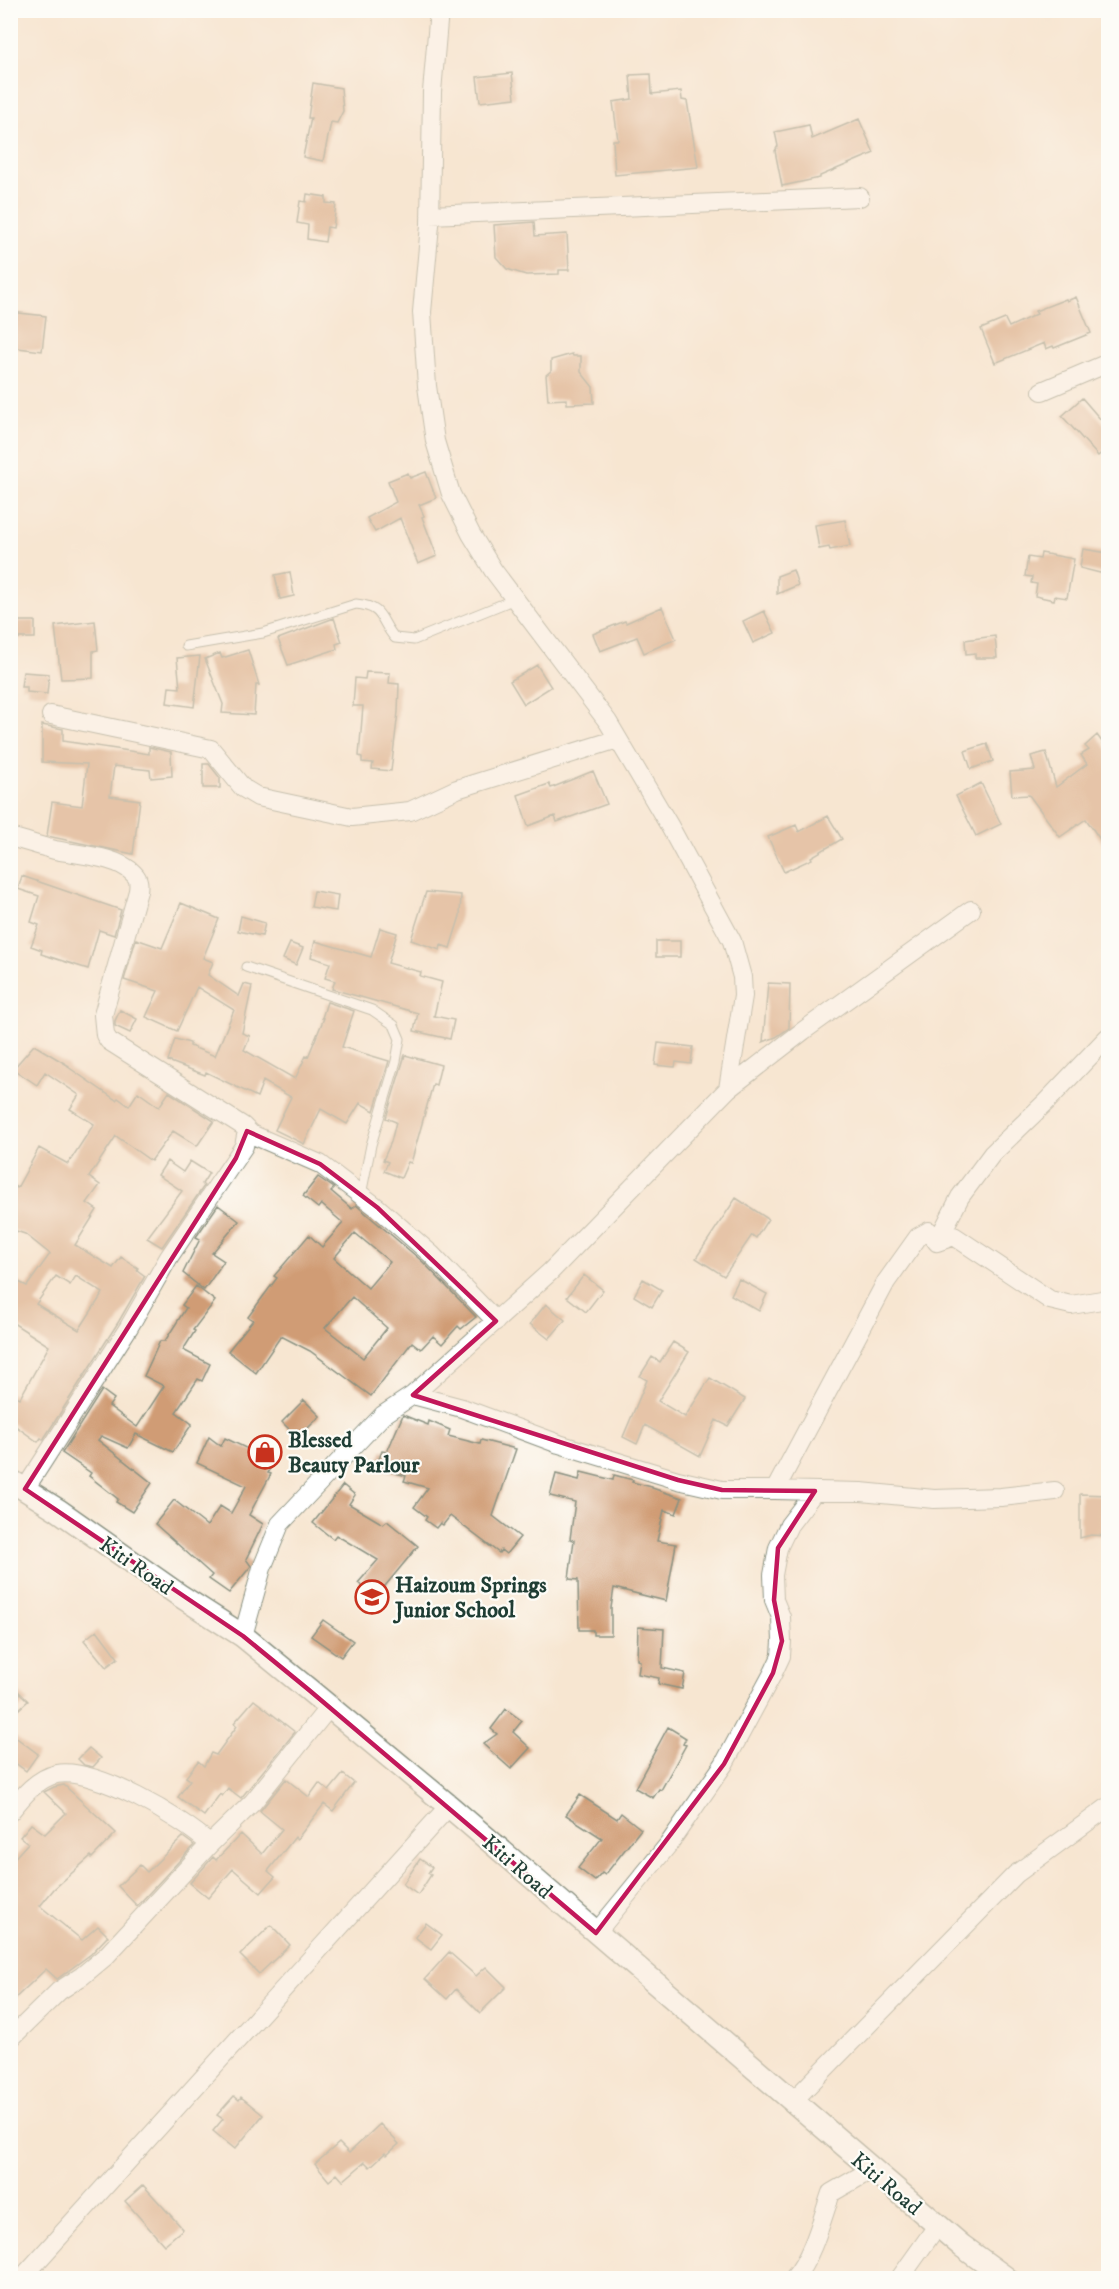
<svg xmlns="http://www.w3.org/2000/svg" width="1119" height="2289" font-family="'IM FELL DW Pica',serif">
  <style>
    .building { fill: #d09c75; fill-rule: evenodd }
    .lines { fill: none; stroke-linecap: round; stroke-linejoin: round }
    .service-casing { stroke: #8b9282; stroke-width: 11 }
    .minor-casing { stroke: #8b9282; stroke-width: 20 }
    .tertiary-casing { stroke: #8b9282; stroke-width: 25 }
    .service { stroke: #fff; stroke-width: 9 }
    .minor { stroke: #fff; stroke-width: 18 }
    .tertiary { stroke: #fff; stroke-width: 22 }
    .marked { fill: none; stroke: #c2185b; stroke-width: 4.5; stroke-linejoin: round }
    .labels { text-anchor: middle; stroke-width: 4.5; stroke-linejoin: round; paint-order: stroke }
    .poi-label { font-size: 22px; font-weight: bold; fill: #1f3d34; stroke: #fdfcf7; text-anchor: start }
    .street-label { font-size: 22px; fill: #1f3d34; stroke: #fdfcf7 }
  </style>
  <rect width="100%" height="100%" fill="#fdfcf7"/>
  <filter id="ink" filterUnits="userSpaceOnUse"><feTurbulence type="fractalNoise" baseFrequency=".0167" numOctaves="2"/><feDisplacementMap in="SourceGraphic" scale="12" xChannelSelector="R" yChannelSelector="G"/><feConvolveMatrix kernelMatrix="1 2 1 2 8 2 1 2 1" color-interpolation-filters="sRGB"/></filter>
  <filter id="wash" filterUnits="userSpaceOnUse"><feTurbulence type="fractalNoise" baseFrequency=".008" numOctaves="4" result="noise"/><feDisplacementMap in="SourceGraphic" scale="24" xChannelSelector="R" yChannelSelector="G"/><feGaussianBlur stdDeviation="1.35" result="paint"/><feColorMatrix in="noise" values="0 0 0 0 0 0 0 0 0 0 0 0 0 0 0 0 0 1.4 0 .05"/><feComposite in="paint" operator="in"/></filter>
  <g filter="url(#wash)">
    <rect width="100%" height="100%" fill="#f7e6d1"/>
    <g id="blocks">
      <path class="building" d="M512 73 515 98 480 102 477 77Z
        M651 74 652 94 681 91 682 100 687 101 698 167 615 175 613 140H618L613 102 632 99 630 75Z
        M313 83 341 88 343 111 337 123 331 122 323 161 303 157 311 118H308Z
        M859 119 874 153 820 176V178L782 186 775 151 778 146 775 132 809 125 812 139Z
        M307 194 326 197V203L336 204 333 228 327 227 325 242 307 239 308 225 297 223 300 201 306 202Z
        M534 222 535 236 567 234 569 270H559V274L526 275 507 269 496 257 494 225Z
        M1076 297 1091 333 1054 348 1053 346 1046 349 1044 343 995 363 981 329 1005 319 1009 327 1037 314 1035 311 1066 299 1067 301Z
        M10 312 46 316 42 351 10 347Z
        M572 354 573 356H581V372L593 387 594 403 567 404V399L548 400 546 375 551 371V360Z
        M1082 398 1108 428V447L1098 456 1062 416Z
        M426 472 436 498 419 505 424 516 422 517 437 556 418 564 400 518 375 532 367 518 396 502 388 481 408 473 410 478Z
        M845 520 850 546 830 550 829 547 819 549 815 525Z
        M1083 549 1108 553V575L1080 568Z
        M1041 553 1074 559 1067 598 1055 596 1054 600 1035 596 1037 584 1031 583 1032 577 1025 576 1028 557 1040 559Z
        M793 570 798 585 777 594V576Z
        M290 572 294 596 280 599 275 575Z
        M662 607 676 639 644 653 637 637 600 651 593 634 625 621 626 623Z
        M764 611 775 633 753 643 743 621Z
        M334 618 342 642 336 644 337 649 288 665 278 639Z
        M10 621H35V638H10Z
        M95 621 98 650 93 651V678L61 679 55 626Z
        M995 636 997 658H975V653L966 654 965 640Z
        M248 650 259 685H256L254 715 222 713 223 704 205 659 220 653 222 658Z
        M200 656 194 707 167 703 169 687 180 688 177 658Z
        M537 665 551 687 524 704 510 681Z
        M23 672 49 674 47 694 27 692V687H21Z
        M366 672 390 673 389 683 399 684 398 712 391 771 372 769 373 763 362 762V757L359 756 363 706H353L355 678 365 679Z
        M42 725 63 729V741L149 754V747L171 752 172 776 151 778 150 770 114 766 110 796 140 800 133 854 47 836 52 802 82 806 87 764 42 762Z
        M1097 735 1108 750V851L1086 819 1060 837 1029 795 1012 796 1010 772 1035 770 1031 756 1046 752 1056 787 1087 764 1081 755 1089 750 1085 746Z
        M987 744 993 761 971 769 965 751Z
        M203 764H209L220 778V788H203Z
        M593 771 607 804 557 822 555 816 528 826 518 795 549 784 551 788Z
        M981 783 1001 824 976 836 956 796Z
        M828 816 842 839 811 857 812 859 784 872 768 837 796 825 799 832Z
        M22 876 121 910 114 935 99 930 88 969 41 954 42 950 31 946 39 925 31 922 39 896 18 889Z
        M314 891 338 895 336 911 311 907Z
        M426 892 461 895 460 916 450 948 441 945 440 950 411 940Z
        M181 903 219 919 203 958 213 962 208 975 239 996 244 984 252 986 242 1033 250 1036 244 1050 295 1079 306 1056 308 1057 324 1018H322L327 1002 354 1011 342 1047 389 1061 374 1111 360 1103 347 1124 321 1109 304 1144 275 1130 291 1097 263 1081 257 1097 206 1072 205 1075 168 1061 175 1039 190 1043V1046L215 1056 234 1010 197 987 177 1031 146 1017 158 991 124 980 136 939 162 948Z
        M241 916 265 923 262 936 238 931Z
        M380 928 397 933 388 963 421 972 420 976 442 982 434 1016 454 1020 450 1039 414 1031 418 1013 332 989 335 981 325 978 330 963 311 957 315 941 371 957Z
        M656 941H680V957H656Z
        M290 943 303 948 296 965 283 959Z
        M768 983 790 984 789 1028 776 1037 763 1042Z
        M120 1010 137 1019 130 1033 115 1026V1021Z
        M658 1043 693 1047 691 1064 676 1062 675 1067 655 1065Z
        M34 1045 69 1066 68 1067 116 1100 118 1098 129 1106 138 1092 159 1107 169 1092 214 1121 197 1146 173 1131 151 1161 116 1136 89 1177 100 1185 87 1203 97 1210 75 1245 113 1268 121 1257 138 1268 137 1270 145 1276 119 1321 43 1440 41 1438 38 1442 10 1422V1393L20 1398 49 1346 10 1321V1278L27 1286 50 1254 25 1234 10 1229V1184L17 1188 39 1148 68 1164 94 1124 70 1109 79 1095 45 1072 37 1085 13 1069ZM56 1276 70 1285 76 1276 103 1293 79 1330 36 1304Z
        M405 1055 441 1065 436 1085 433 1084 411 1163 408 1162 401 1178 384 1171 388 1162 383 1160 391 1142 396 1122 386 1118Z
        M167 1161 183 1172 190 1161 209 1173 202 1184 204 1186 162 1247 147 1238 182 1191 158 1175Z
        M318 1177 334 1188 331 1191 352 1209 356 1205 423 1262 476 1317 461 1329 458 1326 442 1344 433 1336 421 1349 412 1342 371 1396 310 1351 281 1336 256 1373 228 1351 253 1320 248 1317 277 1278 274 1276 309 1235 322 1247 343 1223 321 1204 318 1208 303 1196ZM355 1233 390 1262 368 1288 334 1258ZM352 1297 387 1328 363 1358 325 1328Z
        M736 1198 768 1219 756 1238 752 1235 724 1276 696 1258Z
        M218 1205 239 1221 212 1253 224 1261 204 1290 183 1273 200 1239 196 1237Z
        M584 1275 603 1290 586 1312 567 1297Z
        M643 1279 662 1290 652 1307 634 1296Z
        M739 1279 767 1294 759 1311 731 1295Z
        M196 1286 215 1301 193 1330 195 1331 183 1350 210 1364 202 1381 198 1379 176 1412 192 1424 173 1452 136 1434 128 1448 101 1436 98 1440 152 1483 132 1512 116 1502 118 1499 89 1476 91 1473 62 1453 102 1390 114 1399 109 1406 137 1427 164 1386 144 1376 160 1341H165L186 1308 182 1305Z
        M546 1304 565 1320 549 1339 530 1324Z
        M673 1342 689 1352 658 1401 685 1417 710 1378 745 1399 728 1426 716 1420 700 1456 645 1425 637 1444 623 1437 647 1380 640 1376 652 1357 660 1362Z
        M304 1400 320 1416 298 1438 282 1422Z
        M403 1415 428 1425 429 1421 450 1430 448 1436 480 1444 481 1440 516 1449 493 1516 520 1537 506 1554 501 1550 499 1553 450 1516 443 1525 440 1523 436 1528 425 1520 427 1517 414 1507 428 1488 404 1481 406 1476 376 1467 382 1451 387 1452Z
        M209 1437 221 1446 225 1438 273 1461 268 1473 271 1474 249 1515 263 1524 246 1559 251 1566 229 1593 209 1579 212 1575 155 1524 174 1500 207 1526 220 1506 231 1513 246 1486 197 1463Z
        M581 1472 613 1480 614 1475 633 1480 632 1482 652 1487V1488L682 1498 676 1514 664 1510 657 1541 676 1544 666 1601 614 1588 611 1608V1635H593V1630H579L578 1580 569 1579 574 1540 570 1539 575 1502 550 1496 556 1474 579 1480Z
        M343 1485 355 1495 349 1504 383 1524 387 1521 418 1546 376 1597 358 1583 378 1560 336 1535 333 1539 313 1523Z
        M1080 1494 1108 1495V1536L1091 1535 1080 1538Z
        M323 1620 353 1641 341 1657 311 1636Z
        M638 1627 664 1629 662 1668 685 1673 682 1689 658 1684 659 1678 638 1674 640 1661 637 1660Z
        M97 1630 118 1658 106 1667 84 1640Z
        M10 1683 28 1701 10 1717Z
        M254 1700 295 1732 241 1798 228 1788 222 1796 220 1794 204 1816 178 1797 190 1780 186 1777 198 1761 204 1766 211 1753 216 1755 237 1726 234 1723Z
        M506 1709 522 1721 513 1732 530 1748 511 1769 483 1744 497 1734 491 1729Z
        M668 1727 686 1738 683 1744 686 1745 661 1790 659 1789 653 1798 635 1788Z
        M10 1733 38 1754 26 1771 10 1759Z
        M89 1748 101 1758 93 1767 84 1765 78 1759Z
        M343 1774 354 1783 333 1811 324 1804 297 1839 295 1837 268 1871 275 1877 261 1893 233 1869 208 1898 190 1883 213 1857 216 1860 241 1834 262 1854 282 1829 260 1811 286 1779 309 1797 319 1783 329 1791Z
        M64 1785 116 1833 92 1858 91 1856 54 1889 40 1906 82 1940 98 1926 108 1936 91 1954 57 1979 46 1969 10 2003V1863L28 1843 20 1837 31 1824 45 1834 66 1813 44 1792 54 1787Z
        M580 1795 617 1819 621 1813 641 1829 605 1875 602 1873 595 1881 578 1868 602 1838 566 1815Z
        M183 1837 194 1845 137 1906 118 1886 140 1865 147 1872Z
        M420 1859 432 1867 428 1873 431 1875 418 1895 403 1884Z
        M426 1923 442 1935 431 1949 415 1937Z
        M271 1925 290 1945 259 1974 240 1955Z
        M449 1952 476 1976 486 1967 506 1987 480 2013 456 1989 447 1999 425 1979Z
        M234 2096 239 2100 241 2097 263 2115 235 2149 213 2131 223 2119 217 2115Z
        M380 2124 399 2144 387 2155 385 2153 370 2167 365 2162 343 2181 337 2174 329 2181 315 2164 339 2143 349 2153Z
        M143 2185 183 2229 164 2245 125 2201Z"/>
    </g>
  </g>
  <g filter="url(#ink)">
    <use href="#blocks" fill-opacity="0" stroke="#8b9282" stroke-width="1.5"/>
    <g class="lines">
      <g class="service-casing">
        <path id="service" d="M186 646 263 633 356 604C385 607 379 620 395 638L414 640 515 599
          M246 967 372 1010 394 1025 400 1039 396 1061 371 1145 361 1195"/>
      </g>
      <g class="minor-casing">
        <path id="minor" d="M439 10 432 92 430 225 422 312 427 386 435 441 451 494 471 534 493 570 608 722 669 825 732 941 742 977 743 996 728 1089
          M430 215 860 197
          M1042 391 1108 363
          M51 715 211 749 243 788 258 797 352 817 410 811 457 789 618 739
          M10 837C25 841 40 846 55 850 78 855 118 856 134 874 139 879 139 884 138 891L103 1015 105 1035 109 1041 243 1126 251 1134 320 1164 378 1208 431 1254 496 1321
          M937 1242 960 1197 992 1154 1046 1102 1108 1037
          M413 1395 462 1408 559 1444 678 1480 722 1490H775L886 1282 918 1237 929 1231 937 1242 954 1236 1050 1300 1071 1305 1108 1299
          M25 1489 129 1327 169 1257 236 1158 244 1146 247 1131
          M775 1490 861 1492 934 1499 1001 1497 1055 1491
          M243 1636 262 1568 280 1524 383 1415 413 1395 550 1272 728 1089 803 1031 971 910
          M10 1812C22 1797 37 1778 57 1774 95 1767 182 1818 210 1844L253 1802 330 1706
          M596 1933 668 1845 724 1764 773 1673 781 1656 782 1641 781 1617 774 1600 773 1575 778 1548 789 1525 815 1491
          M10 2039 59 1991 82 1976 106 1956 210 1844
          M792 2102 1016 1874 1108 1807
          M22 2278 449 1806
          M794 2278C812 2258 822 2219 831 2193L871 2170
          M900 2278 937 2226"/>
      </g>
      <g class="tertiary-casing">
        <path id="tertiary" d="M10 1480 58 1510 179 1595 243 1636 309 1690 449 1806 962 2246 1006 2278"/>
      </g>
      <use href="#service" class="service"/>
      <use href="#minor" class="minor"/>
      <use href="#tertiary" class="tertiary"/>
    </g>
  </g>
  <path d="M0 0H1119V2289H0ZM247 1131 320 1164 378 1208 496 1321 413 1395 678 1480 722 1490 815 1491 778 1548 774 1600 782 1641 773 1673 724 1764 596 1933 309 1690 243 1636 25 1489 236 1158Z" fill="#f7e6d1" fill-opacity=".55" fill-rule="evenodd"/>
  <path class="marked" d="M247 1131 320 1164 378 1208 496 1321 413 1395 678 1480 722 1490 815 1491 778 1548 774 1600 782 1641 773 1673 724 1764 596 1933 309 1690 243 1636 25 1489 236 1158Z"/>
  <defs>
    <g id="shop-ring" transform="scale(1.725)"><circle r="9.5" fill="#fdfcf7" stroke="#c8321e" stroke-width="1.5"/><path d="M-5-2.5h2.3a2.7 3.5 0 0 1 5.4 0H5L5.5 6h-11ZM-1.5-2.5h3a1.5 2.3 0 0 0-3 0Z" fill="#c8321e"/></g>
    <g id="school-ring" transform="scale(1.725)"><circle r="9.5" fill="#fdfcf7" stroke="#c8321e" stroke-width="1.5"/><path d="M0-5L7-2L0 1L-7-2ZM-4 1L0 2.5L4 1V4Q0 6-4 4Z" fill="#c8321e"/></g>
  </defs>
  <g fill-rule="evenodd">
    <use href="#shop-ring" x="265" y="1452"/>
    <use href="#school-ring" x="372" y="1597"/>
  </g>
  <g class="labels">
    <g class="poi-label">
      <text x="288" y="1447">Blessed<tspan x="288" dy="25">Beauty Parlour</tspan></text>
      <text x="395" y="1592">Haizoum Springs<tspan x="395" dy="25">Junior School</tspan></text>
    </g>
    <g class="street-label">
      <text transform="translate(137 1565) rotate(35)" y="8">Kiti Road</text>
      <text transform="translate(518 1866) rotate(41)" y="8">Kiti Road</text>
      <text transform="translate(887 2183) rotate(40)" y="8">Kiti Road</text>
    </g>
  </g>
  <rect width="1119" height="2289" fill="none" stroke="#fdfcf7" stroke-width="36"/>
</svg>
